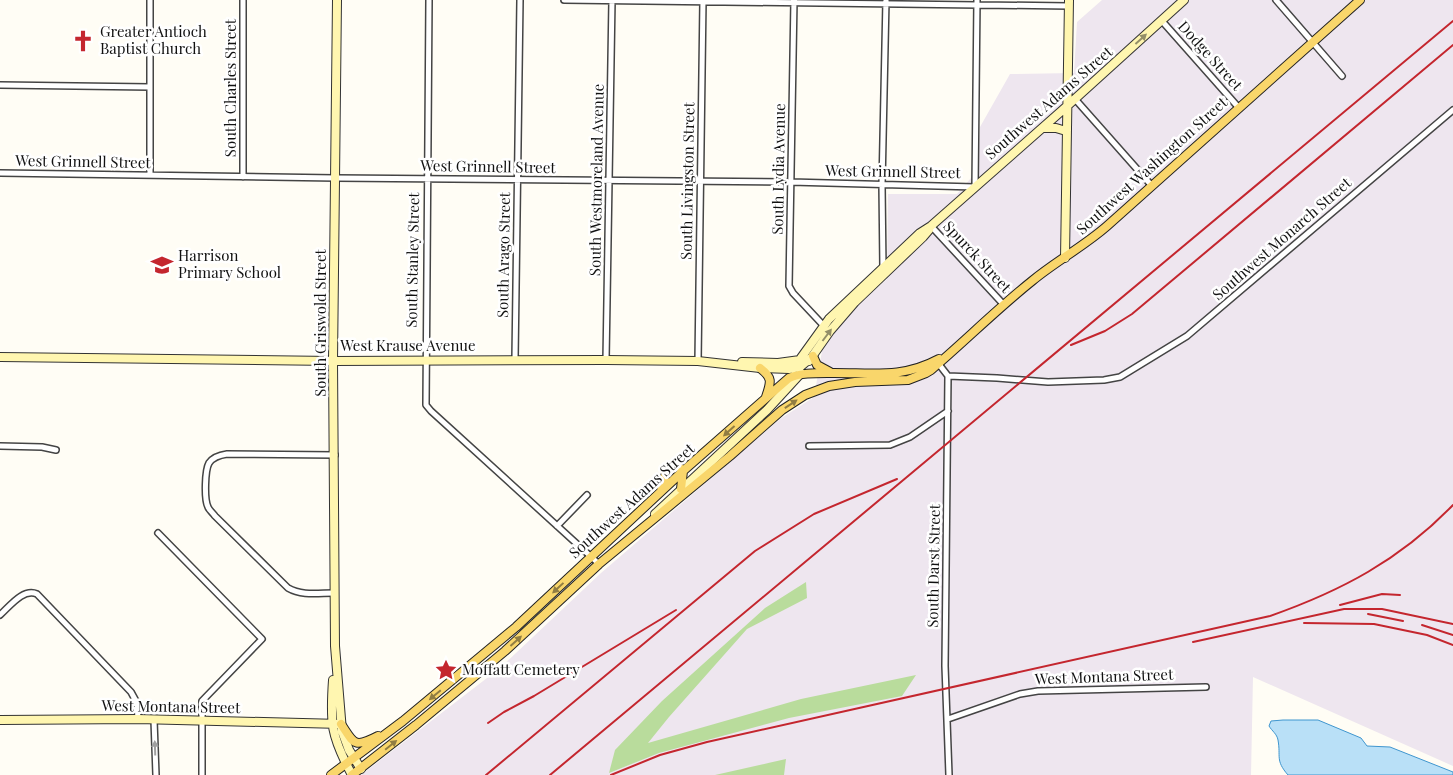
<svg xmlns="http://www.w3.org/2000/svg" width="1453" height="775" font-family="'Playfair Display',serif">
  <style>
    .industrial { fill: #eee6ef }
    .forest { fill: #b9dc9c }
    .water { fill: #b9e0f7; stroke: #3f96cf }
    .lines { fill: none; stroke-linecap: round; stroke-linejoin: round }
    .street-casing { stroke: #444; stroke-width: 8 }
    .secondary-casing { stroke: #333; stroke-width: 10 }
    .primary-casing { stroke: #222; stroke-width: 10 }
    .street { stroke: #fff; stroke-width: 5 }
    .secondary { stroke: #fff6b0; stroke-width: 8 }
    .primary { stroke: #f9d66b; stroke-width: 8 }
    .rail { stroke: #c4262e; stroke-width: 2 }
    .oneway { fill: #948f68 }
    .oneway2 { fill: #917d42 }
    .oneway3 { fill: #a0a0a0 }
    .labels { text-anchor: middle; stroke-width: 5; stroke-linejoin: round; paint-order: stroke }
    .poi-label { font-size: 15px; fill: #111; stroke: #fff; text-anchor: start }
    .street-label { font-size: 15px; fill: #111; stroke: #fff }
  </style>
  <rect width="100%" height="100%" fill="#fffdf5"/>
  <path class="industrial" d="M1102 0H1453V766L1253 677 1251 775H361L500 668 601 573 780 419 814 397 822 351 829 338 849 313 887 279 888 194H957L978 170 980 127 1010 74 1074 73 1077 22Z"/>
  <path class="forest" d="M806 582 807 598 747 629 669 717 648 743 801 699 916 675 902 696 789 718 659 753 609 773 615 750 662 701 765 608Z
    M786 759 784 775H715Z"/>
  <path class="water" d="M1283 720H1318L1361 738 1367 746 1390 747 1453 772V775H1288C1275 760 1281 757 1278 740 1277 734 1272 731 1269 726L1271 721Z"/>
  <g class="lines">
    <g class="street-casing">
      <path id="street" d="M150 0V175
        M429 0 426 405 431 411 599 564
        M564 0 1069 6
        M794 0 789 286 793 293 823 325
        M1276 0 1342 76
        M1162 21 1239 108
        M0 85 150 87
        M1075 99 1152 186
        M0 173 336 178 791 182 975 187 977 0
        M243 177V0
        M931 226 1004 305
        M883 269 882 185 886 0
        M515 359 520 0
        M606 360 612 0
        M698 361 703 0
        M938 363 948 376 945 666 949 775
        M948 376 997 378 1048 382 1104 380 1120 377 1187 336 1453 110
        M0 446 42 447 56 450
        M809 446 890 445 910 437 948 411
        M557 526 587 495
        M158 533 262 639 202 701V775
        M334 593C318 593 302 596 288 588L215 516C213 513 209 510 208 507 204 499 205 470 209 463 213 457 220 455 227 454L335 455
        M0 615C10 606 23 588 37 594L131 692 137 703 138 719
        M948 719 1020 694 1038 691 1206 687
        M154 720 156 775"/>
    </g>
    <g class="secondary-casing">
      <path id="secondary" d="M337 0 333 361 335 646 342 731 349 750 361 769
        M1043 128H1056L1066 131
        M1065 258 1069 0
        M0 357 333 361 606 360 698 361 760 368 789 369 800 367 812 357
        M809 361 830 331 855 302 923 237 929 230
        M742 362 778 363 800 360
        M793 369 829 319 920 233 931 226 1066 107 1184 0
        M655 514 767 410 801 373
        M333 680C330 724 331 736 352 775
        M0 720 138 719 341 724"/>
    </g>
    <g class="primary-casing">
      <path id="primary" d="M813 356 817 365 830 372
        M760 368C773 378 771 382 766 397
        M661 491 667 469 670 466 677 465 683 471 681 489
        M341 724C354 743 353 749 378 736
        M331 775 403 721 516 627 683 471 789 378C800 373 814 373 827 373 869 372 900 380 939 359
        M352 775 416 725 505 651 599 564 730 456 782 410 805 395 829 386 855 382 908 380 926 373 931 370C965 341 997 309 1032 281 1056 261 1083 247 1107 226L1360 0"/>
    </g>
    <use href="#street" class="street"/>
    <use href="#secondary" class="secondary"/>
    <use href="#primary" class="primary"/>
    <path class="rail" d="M1071 345 1105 331 1132 314 1453 45
      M1340 605 1382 594 1400 595
      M1368 614 1403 621
      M1304 623 1374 624 1427 635 1453 645
      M1422 625 1453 635
      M1193 642 1344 609H1382L1453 624
      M488 723 504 712 534 696 676 610
      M486 775 755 551 814 514 897 479
      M550 775 1453 21
      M611 775 660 755 707 742 1270 616C1341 591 1400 560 1453 505"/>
  </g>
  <defs><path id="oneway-solid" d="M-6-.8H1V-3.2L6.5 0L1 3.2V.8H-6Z" transform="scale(1.25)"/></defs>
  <g class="oneway">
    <use href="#oneway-solid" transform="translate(1141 39) rotate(-42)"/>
    <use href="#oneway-solid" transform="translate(827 335) rotate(-53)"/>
  </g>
  <g class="oneway2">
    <use href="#oneway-solid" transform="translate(791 404) rotate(-34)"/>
    <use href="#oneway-solid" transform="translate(729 431) rotate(138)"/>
    <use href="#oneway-solid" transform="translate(558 588) rotate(137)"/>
    <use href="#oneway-solid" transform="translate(516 641) rotate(-42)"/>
    <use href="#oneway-solid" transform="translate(435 695) rotate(140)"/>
    <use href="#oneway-solid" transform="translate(391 745) rotate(-39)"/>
  </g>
  <use class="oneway3" href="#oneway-solid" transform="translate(155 748) rotate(-92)"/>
  <defs>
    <g id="church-bare" transform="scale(1.725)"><path d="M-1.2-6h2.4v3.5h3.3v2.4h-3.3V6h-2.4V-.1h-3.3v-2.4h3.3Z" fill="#c4262e" stroke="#fff" stroke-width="2.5" paint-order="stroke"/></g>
    <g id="school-bare" transform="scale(1.725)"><path d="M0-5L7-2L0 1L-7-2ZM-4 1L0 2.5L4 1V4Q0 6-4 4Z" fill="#c4262e" stroke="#fff" stroke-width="2.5" paint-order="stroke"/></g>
    <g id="sight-bare" transform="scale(1.725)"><path d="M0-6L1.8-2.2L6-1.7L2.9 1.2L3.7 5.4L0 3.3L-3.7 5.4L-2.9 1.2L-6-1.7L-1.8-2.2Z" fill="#c4262e" stroke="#fff" stroke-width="2.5" paint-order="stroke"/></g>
  </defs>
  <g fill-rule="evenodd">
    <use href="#church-bare" x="83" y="41"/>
    <use href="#school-bare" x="162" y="265"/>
    <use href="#sight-bare" x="446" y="670"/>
  </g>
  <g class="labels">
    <g class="poi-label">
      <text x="100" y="37">Greater Antioch<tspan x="100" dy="17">Baptist Church</tspan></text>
      <text x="178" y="261">Harrison<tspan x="178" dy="17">Primary School</tspan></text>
      <text x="462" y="675">Moffatt Cemetery</text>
    </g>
    <g class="street-label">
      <text transform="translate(1210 56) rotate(48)" y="5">Dodge Street</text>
      <text transform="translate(231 88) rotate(-90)" y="5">South Charles Street</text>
      <text transform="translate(1049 103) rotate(-41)" y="5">Southwest Adams Street</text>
      <text transform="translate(83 162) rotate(1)" y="5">West Grinnell Street</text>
      <text transform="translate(1152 166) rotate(-42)" y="5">Southwest Washington Street</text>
      <text transform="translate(488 167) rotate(1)" y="5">West Grinnell Street</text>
      <text transform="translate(779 169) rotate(-89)" y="5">South Lydia Avenue</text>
      <text transform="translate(893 172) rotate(1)" y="5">West Grinnell Street</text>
      <text transform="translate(597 180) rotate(-89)" y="5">South Westmoreland Avenue</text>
      <text transform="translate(688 181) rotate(-89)" y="5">South Livingston Street</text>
      <text transform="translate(1282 239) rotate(-41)" y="5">Southwest Monarch Street</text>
      <text transform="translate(504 255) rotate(-89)" y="5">South Arago Street</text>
      <text transform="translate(977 257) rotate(47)" y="5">Spurck Street</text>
      <text transform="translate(413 260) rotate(-89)" y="5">South Stanley Street</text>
      <text transform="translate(321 323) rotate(-90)" y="5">South Griswold Street</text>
      <text x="408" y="351">West Krause Avenue</text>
      <text transform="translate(632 501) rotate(-42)" y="5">Southwest Adams Street</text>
      <text transform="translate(934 566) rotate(-89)" y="5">South Darst Street</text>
      <text transform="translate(1104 677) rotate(-2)" y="5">West Montana Street</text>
      <text transform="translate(171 707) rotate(1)" y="5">West Montana Street</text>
    </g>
  </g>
</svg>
